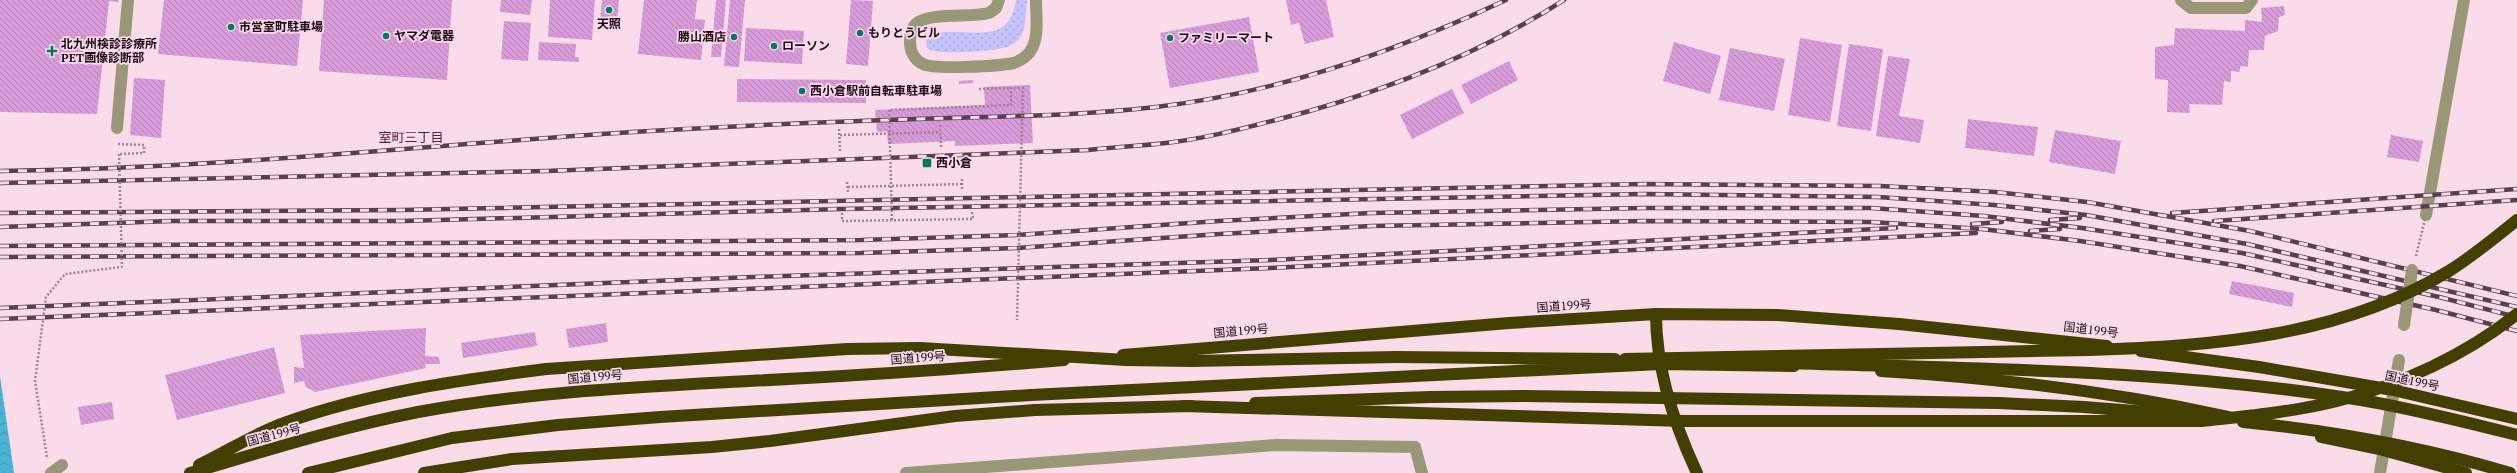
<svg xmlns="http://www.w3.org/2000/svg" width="2517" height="473" font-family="'PT Serif','Noto Sans JP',serif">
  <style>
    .grass { fill: url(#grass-dots) }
    .water { fill: url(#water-waves) }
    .building { fill: url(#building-back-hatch) }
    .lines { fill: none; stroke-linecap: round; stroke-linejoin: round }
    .path { stroke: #9e8392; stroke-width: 2.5; stroke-dasharray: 2 2; stroke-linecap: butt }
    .minor { stroke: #989778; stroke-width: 12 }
    .highway { stroke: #433f01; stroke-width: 12 }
    .rail-casing { stroke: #59404e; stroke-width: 4.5 }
    .rail { stroke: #f9dbea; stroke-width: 3; stroke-dasharray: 9; stroke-linecap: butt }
    .path-bridge { stroke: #9e8392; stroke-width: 2.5; stroke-dasharray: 2 2; stroke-linecap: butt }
    .minor-bridge { stroke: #989778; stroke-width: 12 }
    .highway-bridge { stroke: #433f01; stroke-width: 12 }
    .poi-dot { fill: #007b59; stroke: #f9dbea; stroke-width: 1.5 }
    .labels { text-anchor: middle; stroke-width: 3.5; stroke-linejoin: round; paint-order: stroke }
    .poi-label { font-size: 12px; font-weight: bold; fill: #1e0715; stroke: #f9dbea; text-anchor: start }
    .street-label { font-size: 12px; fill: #1e0715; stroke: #f9dbea }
    .neighbourhood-label { font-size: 13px; fill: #51193c; stroke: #f9dbea }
  </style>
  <defs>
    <pattern id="grass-dots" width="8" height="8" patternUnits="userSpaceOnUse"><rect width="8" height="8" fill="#c4c3fb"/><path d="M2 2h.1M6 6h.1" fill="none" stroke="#a8a6d6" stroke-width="1.8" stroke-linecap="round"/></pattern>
    <pattern id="water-waves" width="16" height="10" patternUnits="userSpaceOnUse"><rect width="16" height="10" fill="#4bb2d8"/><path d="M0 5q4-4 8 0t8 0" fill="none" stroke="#4198b8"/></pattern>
    <pattern id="building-back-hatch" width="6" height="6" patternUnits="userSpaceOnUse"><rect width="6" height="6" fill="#d79bd9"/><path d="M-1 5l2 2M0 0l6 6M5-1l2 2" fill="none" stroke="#b884b9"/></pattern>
  </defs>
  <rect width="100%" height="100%" fill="#f9dbea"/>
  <path class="grass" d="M1016 0H1027C1025 12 1027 29 1019 39 1014 44 1009 47 1003 48 991 51 934 56 927 48L926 41 932 34C966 25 1009 50 1016 0Z"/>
  <path class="water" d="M0 376 14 473H0Z"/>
  <path class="building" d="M0 0H119L118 2 109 1 97 114 0 112Z
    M164 0H303L297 66 158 54Z
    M324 0H452L447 80 319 71Z
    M501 0H532L530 15 500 12Z
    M550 0H595L592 40 548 37Z
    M602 0H619L617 23 600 21Z
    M644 0H697L695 19 705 20 701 60 638 54Z
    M716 0H726L721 57H711Z
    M730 0H745L739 67 724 66Z
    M851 0 873 1 868 66 846 64Z
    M1286 0H1326L1334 37 1305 44 1299 23 1291 25Z
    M2284 6 2285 15 2279 17 2278 31 2265 36 2264 50H2249L2248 67 2241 66 2239 72 2231 71V82L2224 81 2222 105 2189 104 2190 113 2167 112 2168 80 2155 79V47L2174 45 2175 28 2245 31V20L2262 22 2261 8Z
    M1249 17 1259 72 1170 88 1160 33Z
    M504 21 531 23 528 61 501 59Z
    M746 28 804 31 802 64 744 61Z
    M1800 38 1842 45 1830 122 1788 115Z
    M539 42 576 44 575 57H579V62L538 60Z
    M1674 42 1721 56 1710 94 1663 81Z
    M1849 44 1883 49 1871 131 1837 126Z
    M1730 48 1785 59 1774 111 1719 100Z
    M1888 56 1910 59 1899 116 1924 120 1920 143 1876 136Z
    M1509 61 1518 80 1471 104 1461 85Z
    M134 78 165 80 161 138 130 135Z
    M737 79 866 80V103L737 102Z
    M973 80V83L959 84V81Z
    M1030 85 1033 143 955 146V141L888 144 887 131 877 132 875 110 985 105 984 87Z
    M1452 89 1464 113 1412 139 1400 115Z
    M1968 119 2038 127 2034 156 1965 148Z
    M2055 130 2121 141 2115 174 2049 162Z
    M2391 135 2423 141 2419 162 2387 157Z
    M2232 281 2294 293 2292 307 2229 294Z
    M606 323 608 342 569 348 566 329Z
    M426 328 425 356 439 357 440 364H425L426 368 315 392 306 387 304 381 294 383V367L304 368 300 335Z
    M535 332 537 346 463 358 461 343Z
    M274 347 285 393 177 420 165 375Z
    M112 402 114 419 81 425 78 407Z"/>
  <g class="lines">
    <path class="path" d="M979 89 1011 88
      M940 125 941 147
      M839 129 840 151
      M840 135 940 132
      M118 144 144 145V153L119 154
      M962 179V189
      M847 182 848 193
      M848 187 962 184
      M842 213V221L973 219 972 212
      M47 457 35 381 46 297 65 274 122 267"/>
    <path class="minor" d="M999 0 996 8 989 13C970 18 932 12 917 23 912 27 910 35 910 42 910 51 914 60 923 64 934 70 999 66 1014 63 1019 61 1025 58 1029 53 1040 39 1036 17 1036 0
      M2181 0 2191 8H2246L2252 0
      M117 128 128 0
      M2426 215 2464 0
      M51 473 62 465
      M906 473 1276 445 1415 447 1422 473
      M2380 473 2399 360"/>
    <path class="highway" d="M1656 314C1656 368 1674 424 1697 473
      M2141 351 2259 367 2393 390 2517 419
      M1123 355 1509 323 1656 314 1777 315 1899 324 2107 346
      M1396 357 1615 359
      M1881 371C1997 378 2115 392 2229 417
      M1255 403 1431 397 1525 396
      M2321 437 2383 450 2466 473
      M199 465C228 451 257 432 287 422 369 393 459 380 546 369
      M190 473C265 451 341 427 418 412 526 392 639 387 749 381 855 376 959 369 1064 360
      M308 473 452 438 558 425 660 417 1031 395 1660 364 1794 366
      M424 473 512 459 712 447 770 441 955 416 1035 410 1192 406"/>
    <g class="rail-casing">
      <path id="rail" d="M0 171C217 169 433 144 650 131 750 125 849 121 949 118 1018 116 1087 115 1156 107 1278 93 1395 52 1506 0
        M0 183 547 171 1088 150C1114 147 1140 146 1166 143 1202 139 1237 130 1272 121 1375 95 1475 57 1564 0
        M0 213 402 210 1645 184 1880 186 1995 192 2087 202 2250 231 2517 296
        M2172 213 2517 189
        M2050 220 2080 218
        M2214 221 2517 200
        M1972 224 2002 222
        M0 227 171 221H404L841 209 1644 194 1878 197 1994 205 2086 215 2247 244 2517 307
        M2030 231 2060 229
        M0 246 861 240 1017 235 1219 221 1371 213 1644 208H1871L1984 216 2082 228 2242 253 2439 297 2517 317
        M0 257 861 253 1017 248 1220 234 1371 226 1644 221 1871 222 1982 229 2080 241 2240 266 2436 310 2517 331
        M0 308 752 277 1271 260 1896 228
        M0 319 1270 268 1976 233"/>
    </g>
    <use href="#rail" class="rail"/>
    <path class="path-bridge" d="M119 154 122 267
      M892 220 889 110 1011 105V88H1023L1017 320
      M2416 256 2426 215"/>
    <path class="minor-bridge" d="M2404 325 2412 270"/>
    <path class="highway-bridge" d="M1625 359 2089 350C2213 346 2340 337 2449 271 2473 256 2495 238 2517 220
      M1784 363C1977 369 2171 369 2361 400 2414 409 2466 422 2517 435
      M546 369 847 349 920 348 1126 360 1191 361 1396 357
      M1525 396 1999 403 2084 407 2185 415
      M1183 406 1684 421H2202C2247 416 2293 412 2337 401 2400 385 2466 355 2517 314
      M2243 422C2334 431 2423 447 2510 473"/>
  </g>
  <g class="poi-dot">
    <circle cx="609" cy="10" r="4"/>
    <circle cx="231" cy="27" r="4"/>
    <circle cx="860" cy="33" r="4"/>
    <circle cx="386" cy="36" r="4"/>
    <circle cx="734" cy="37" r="4"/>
    <circle cx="1170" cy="38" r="4"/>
    <circle cx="774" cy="46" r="4"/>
    <path d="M50 45h4v4h4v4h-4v4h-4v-4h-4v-4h4z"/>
    <circle cx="802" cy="91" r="4"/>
    <rect x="922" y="158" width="10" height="10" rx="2"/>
  </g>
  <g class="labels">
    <g class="poi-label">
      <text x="609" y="28" text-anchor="middle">天照</text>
      <text x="239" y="31">市営室町駐車場</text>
      <text x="868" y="37">もりとうビル</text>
      <text x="394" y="40">ヤマダ電器</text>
      <text x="726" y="41" text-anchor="end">勝山酒店</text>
      <text x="1178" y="42">ファミリーマート</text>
      <text x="61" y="48">北九州検診診療所<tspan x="61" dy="14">PET画像診断部</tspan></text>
      <text x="782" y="50">ローソン</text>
      <text x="810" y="95">西小倉駅前自転車駐車場</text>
      <text x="936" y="167">西小倉</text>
    </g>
    <g class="street-label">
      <text transform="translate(1564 306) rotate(-4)" y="4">国道199号</text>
      <text transform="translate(2091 330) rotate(7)" y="4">国道199号</text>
      <text transform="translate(1241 331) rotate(-5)" y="4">国道199号</text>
      <text transform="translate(918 358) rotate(-4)" y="4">国道199号</text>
      <text transform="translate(595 377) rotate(-5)" y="4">国道199号</text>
      <text transform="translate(2412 381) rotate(12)" y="4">国道199号</text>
      <text transform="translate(274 435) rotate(-15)" y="4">国道199号</text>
    </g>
    <g class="neighbourhood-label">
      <text x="411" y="142">室町三丁目</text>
    </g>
  </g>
</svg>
